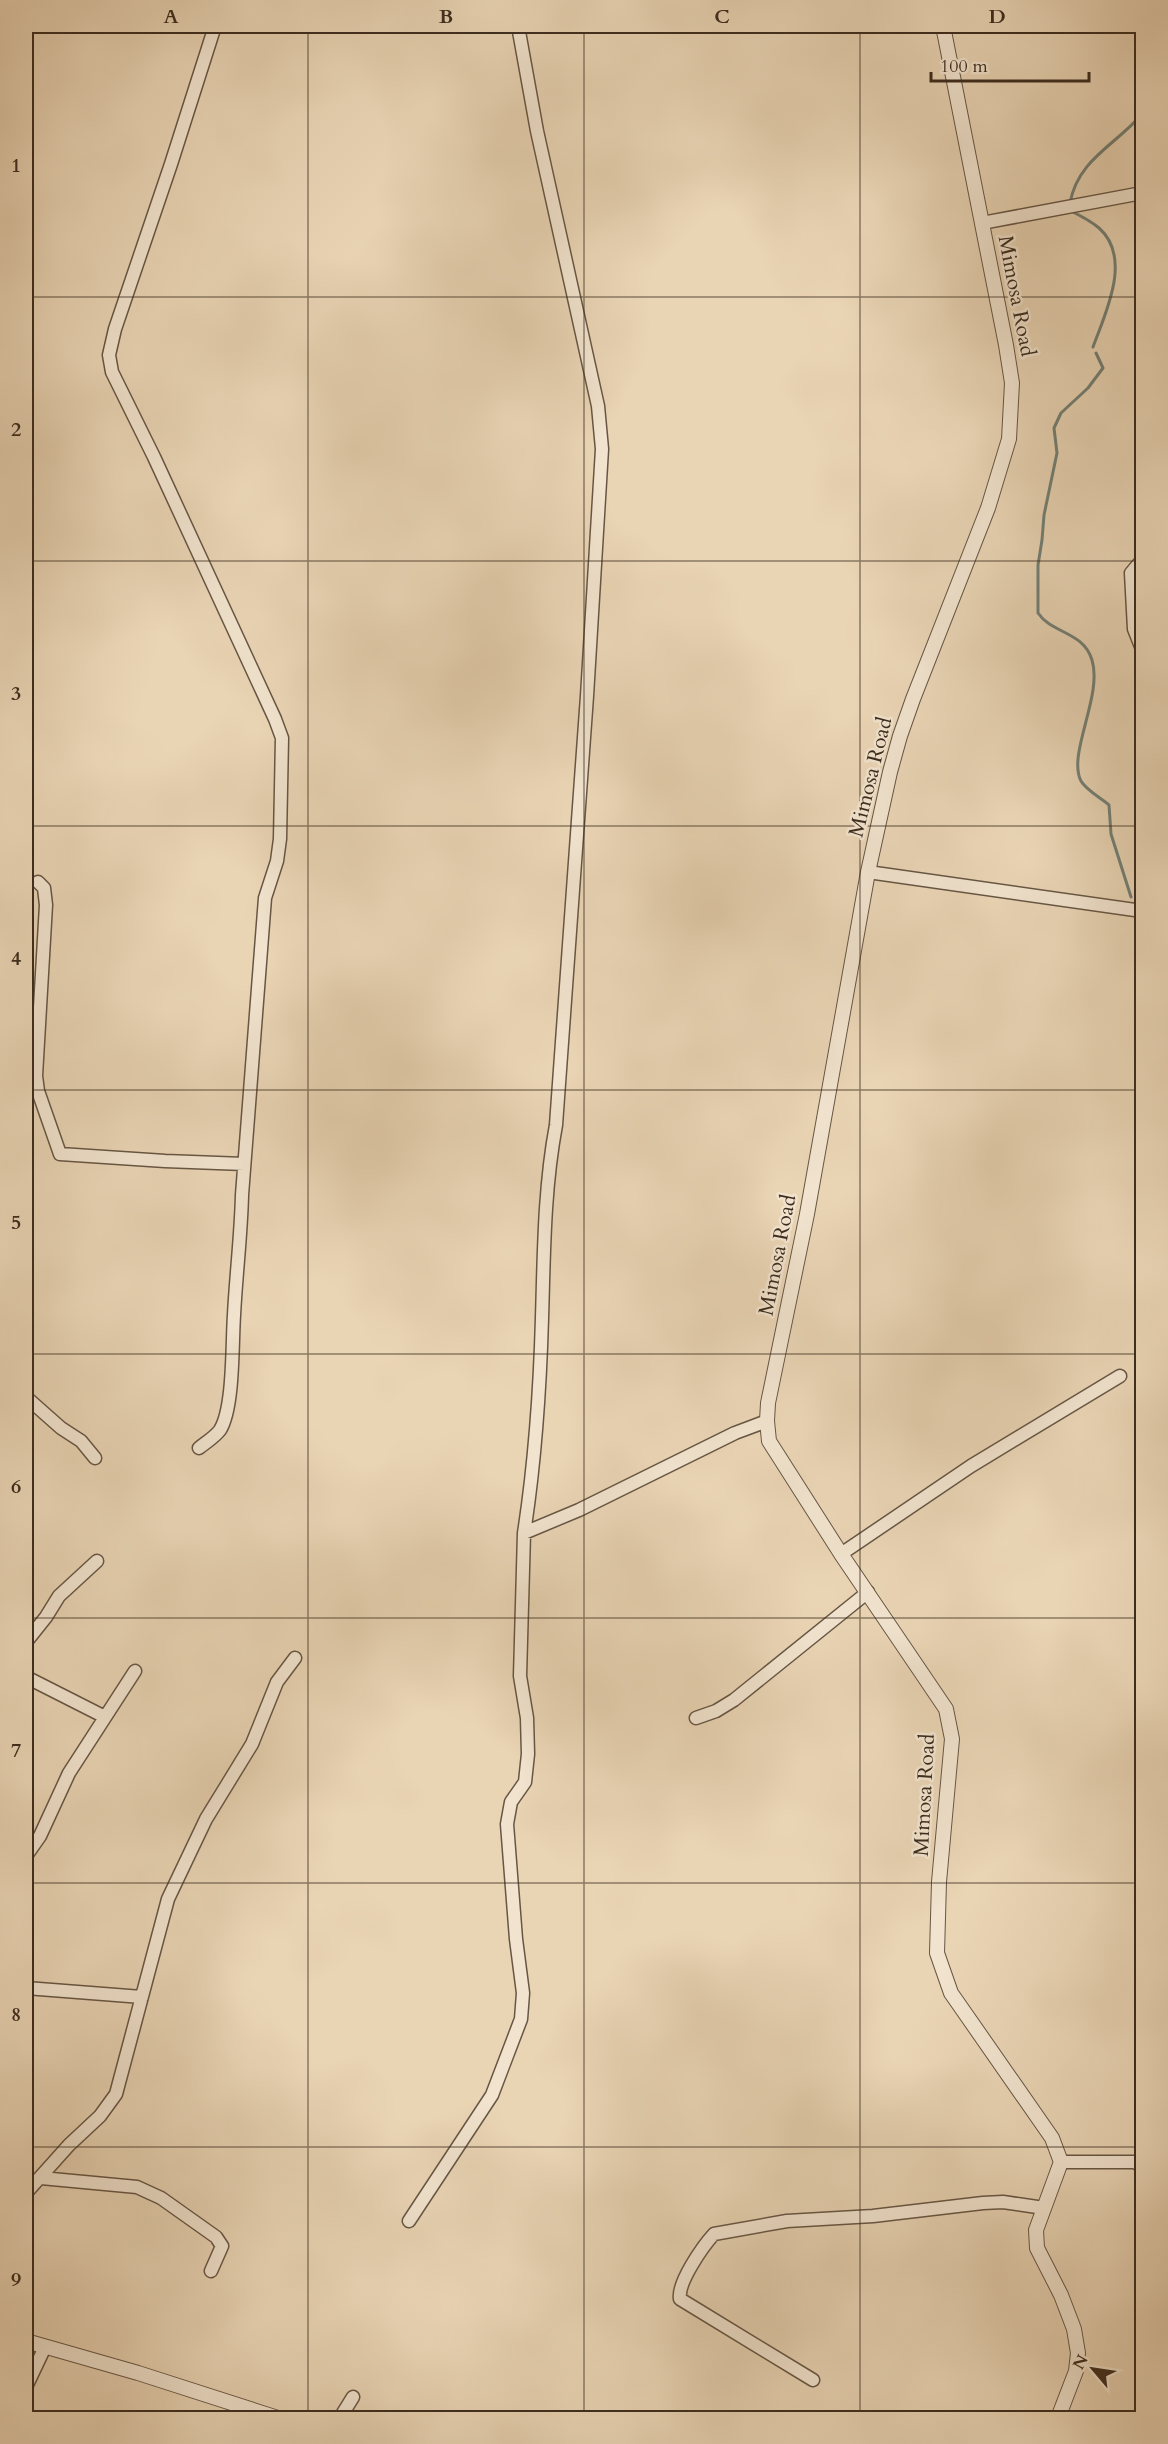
<svg xmlns="http://www.w3.org/2000/svg" width="1168" height="2444" font-family="Cardo,serif">
  <style>
    .lines { fill: none; stroke-linecap: round; stroke-linejoin: round }
    .stream { stroke: #738076; stroke-width: 3 }
    .minor-casing { stroke: #675644; stroke-width: 15 }
    .tertiary-casing { stroke: #675644; stroke-width: 16 }
    .minor { stroke: #f1e3ce; stroke-width: 12 }
    .tertiary { stroke: #f1e3ce; stroke-width: 14 }
    .grid { fill: none; stroke: #3c2c1e; stroke-width: 1.5; stroke-opacity: 0.55 }
    .labels { text-anchor: middle; stroke-width: 5; stroke-linejoin: round; paint-order: stroke }
    .street-label { font-size: 21px; fill: #3c2c1e; stroke: #f1e3ce }
    .neatline { fill: none; stroke: #3c2c1e; stroke-width: 2 }
    .grid-label { font-size: 20px; text-anchor: middle; font-weight: bold; fill: #3c2c1e }
  </style>
  <rect width="100%" height="100%" fill="#e9d4b4"/>
  <filter id="stains"><feTurbulence type="fractalNoise" baseFrequency=".00333" numOctaves="4"/><feColorMatrix values="0 0 0 0 .2 0 0 0 0 .09 0 0 0 0 .02 0 0 0 .5 -.17"/></filter>
  <radialGradient id="worn" r=".72"><stop offset=".6" stop-color="#630" stop-opacity="0"/><stop offset="1" stop-color="#630" stop-opacity=".3"/></radialGradient>
  <g class="lines">
    <path class="stream" d="M1070 203C1078 159 1116 145 1142 114
      M1071 211C1081 216 1091 221 1099 228 1133 258 1105 314 1093 347
      M1096 353 1103 368 1088 388 1061 413 1054 428 1057 453 1044 515 1042 540 1038 565V613C1052 634 1083 631 1092 660 1103 696 1067 754 1081 781 1086 790 1101 798 1109 805L1111 834 1131 897
      M1138 914 1142 933"/>
    <g class="minor-casing">
      <path id="minor" d="M518 26 537 131 598 406 602 449 587 696 556 1125C544 1189 544 1253 542 1318 540 1389 535 1462 524 1533L579 1510 735 1433 767 1421
        M982 223 1142 193
        M1142 560 1131 573 1134 629 1142 649
        M868 872 1142 911
        M38 882 44 888 46 905 36 1076 38 1091 60 1154 165 1161 244 1164
        M26 1397 61 1428 81 1441 95 1458
        M199 1448C205 1443 215 1437 220 1430 234 1408 232 1343 234 1315 236 1275 241 1236 242 1195L265 898 277 861 280 839 282 738 275 719 154 457 112 372 109 355 115 329 171 164 215 26
        M841 1554 971 1466 1120 1376
        M26 1642 46 1617 59 1596 97 1561
        M26 1677 105 1717
        M696 1718 716 1711 734 1700 868 1592
        M26 1856 40 1836 69 1773 135 1671
        M26 1988 142 1997
        M1061 2162H1135L1142 2167
        M41 2178 137 2187 161 2198 216 2237 222 2246 211 2271
        M26 2193 69 2145 100 2116 116 2094 168 1899 206 1819 252 1744 277 1682 295 1658
        M409 2221 492 2095 521 2019 523 1993 516 1939 507 1824 511 1802 525 1782 528 1754 527 1718 520 1676 524 1533
        M813 2380 680 2299C677 2283 703 2246 714 2234L787 2221 873 2216 983 2203 1003 2202 1044 2208
        M26 2387 45 2347
        M340 2418 353 2397"/>
    </g>
    <g class="tertiary-casing">
      <path id="tertiary" d="M943 26 1006 345 1012 383 1009 439 988 508 913 699 900 736 890 772 868 872 807 1214 768 1403 767 1421 769 1441 841 1554 946 1709 952 1739 939 1882 937 1953 951 1993 1052 2138 1061 2162 1036 2230 1037 2248 1061 2295 1074 2329 1078 2353 1076 2371 1058 2418
        M26 2341 138 2373 278 2418"/>
    </g>
    <use href="#minor" class="minor"/>
    <use href="#tertiary" class="tertiary"/>
  </g>
  <path class="grid" d="M308 26V2418M584 26V2418M860 26V2418M26 297H1142M26 561H1142M26 826H1142M26 1090H1142M26 1354H1142M26 1618H1142M26 1883H1142M26 2147H1142"/>
  <g class="labels">
    <g class="street-label">
      <text transform="translate(1017 296) rotate(79)" y="7">Mimosa Road</text>
      <text transform="translate(870 777) rotate(-76)" y="7">Mimosa Road</text>
      <text transform="translate(777 1255) rotate(-79)" y="7">Mimosa Road</text>
      <text transform="translate(924 1795) rotate(-87)" y="7">Mimosa Road</text>
    </g>
  </g>
  <rect width="1168" height="2444" fill="none" stroke="#e9d4b4" stroke-width="66"/>
  <g transform="translate(1093 2369) rotate(299)" stroke="#f1e3ce" stroke-width="4.5" paint-order="stroke">
  <path d="M0-4.5L10 22L0 15L-10 22Z" fill="#3c2c1e"/>
  <text y="-9" font-size="16" font-weight="bold" text-anchor="middle" fill="#3c2c1e">N</text>
  </g>
  <path d="M931 72v9h158v-9" fill="none" stroke="#3c2c1e" stroke-width="3"/>
  <text x="940" y="72" font-size="18" fill="#3c2c1e" stroke="#f1e3ce" stroke-width="4.5" paint-order="stroke">100 m</text>
  <rect x="33" y="33" width="1102" height="2378" class="neatline"/>
  <g class="grid-label">
    <text x="171" y="23">A</text>
    <text x="446" y="23">B</text>
    <text x="722" y="23">C</text>
    <text x="997" y="23">D</text>
    <text x="16" y="172">1</text>
    <text x="16" y="436">2</text>
    <text x="16" y="700">3</text>
    <text x="16" y="965">4</text>
    <text x="16" y="1229">5</text>
    <text x="16" y="1493">6</text>
    <text x="16" y="1757">7</text>
    <text x="16" y="2021">8</text>
    <text x="16" y="2286">9</text>
  </g>
  <rect width="100%" height="100%" filter="url(#stains)"/>
  <rect width="100%" height="100%" fill="url(#worn)"/>
</svg>
